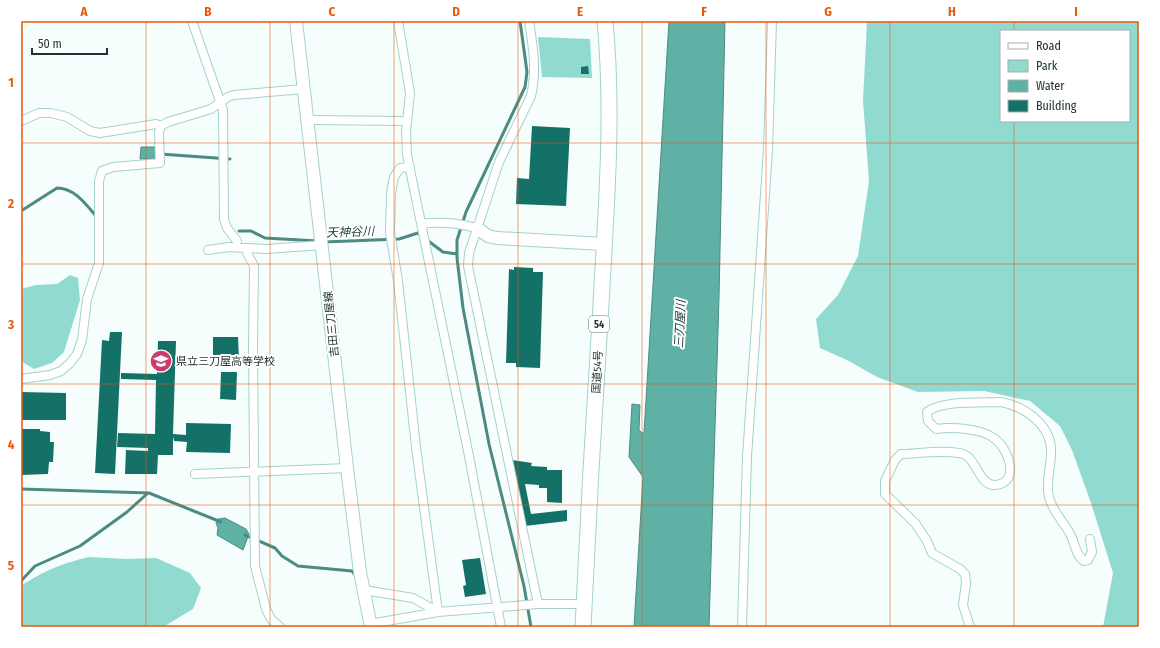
<svg xmlns="http://www.w3.org/2000/svg" width="1160" height="648" font-family="'Fira Sans Condensed','Noto Sans JP',sans-serif">
  <style>
    .green { fill: #90dad0; fill-rule: evenodd }
    .water { fill: #5fb1a6; stroke: #4c8b83 }
    .lines { fill: none; stroke-linecap: round; stroke-linejoin: round }
    .stream { stroke: #4c8b83; stroke-width: 3 }
    .building { fill: #147168 }
    .street-casing { stroke: #a4d2cb; stroke-width: 10 }
    .secondary-casing { stroke: #a4d2cb; stroke-width: 14 }
    .highway-casing { stroke: #a4d2cb; stroke-width: 17 }
    .street { stroke: #fff; stroke-width: 8 }
    .secondary { stroke: #fff; stroke-width: 12 }
    .highway { stroke: #fff; stroke-width: 15 }
    .grid { fill: none; stroke: #e8590c; stroke-width: 1; stroke-opacity: 0.55 }
    .labels { text-anchor: middle; stroke-width: 4; stroke-linejoin: round; paint-order: stroke }
    .shield { fill: #fff; stroke: #63706e; stroke-width: 1 }
    .shield-label { font-size: 10px; font-weight: bold; fill: #203330 }
    .street-label { font-size: 11px; fill: #203330; stroke: #fff }
    .poi-label { font-size: 11px; fill: #203330; stroke: #fff; text-anchor: start }
    .water-label { font-size: 12px; font-style: italic; fill: #1f4641; stroke: #fff }
    .neatline { fill: none; stroke: #e8590c; stroke-width: 1.5 }
    .grid-label { font-size: 13px; text-anchor: middle; font-weight: bold; fill: #e8590c }
  </style>
  <rect width="100%" height="100%" fill="#f5fefc"/>
  <path class="green" d="M867 21H1139V627H1103L1113 573 1091 503 1072 450 1060 426 1030 401 984 391 918 392 877 377 849 361 820 348 816 319 838 295 858 256 869 181 863 101ZM1001 31H1129V121H1001Z
    M538 37 590 39 592 78 542 77Z
    M70 275 78 278 80 300 64 352 52 363 34 369 24 363 21 359V289L36 285 57 284Z
    M89 557 126 559 156 558 190 573 201 588 193 609 163 627H21V586C45 570 61 564 89 557Z"/>
  <path class="water" d="M669 21H725L719 297 709 627H634L643 477 629 457 632 404 640 405 639 430 642 433H644Z
    M141 147H159V159H140Z
    M225 518 246 529 249 534 243 550 217 535 218 528 216 523 218 519Z"/>
  <g class="lines">
    <path class="stream" d="M520 21 527 72 525 87 466 212 457 240V258L463 308 489 444 524 586 531 627
      M160 154 230 159
      M21 211 57 188C74 188 85 203 95 215
      M239 231H251L265 238 318 241
      M427 240 443 252 457 254
      M324 242 399 239 418 233 422 237
      M21 489 149 493 221 522
      M245 535 275 548 282 556 298 566 352 571 356 576
      M21 581 35 566 80 546 127 512 148 493"/>
  </g>
  <path class="building" d="M588 66 589 74H581V67Z
    M532 126 570 128 566 206 516 204 517 178 529 179Z
    M514 267 533 268V272H543L540 368 516 367V363H506L509 269 514 270Z
    M110 332H122L115 474 95 473 102 340 109 341Z
    M213 337H238L239 360H213Z
    M158 341H176L173 434 186 435V423L231 424 230 453 186 452 187 442 174 441 173 436V455H158L157 474H125L126 450 148 451V448L117 447 118 433 155 434 156 380 121 379V373L157 374Z
    M221 372H237L236 400 220 399Z
    M21 392 66 393V420H21Z
    M21 429H40V431L50 432V442H54L53 462H49L48 474 21 475Z
    M512 460 532 463 531 466 547 467V470H562V503L547 502V488H539V485L525 484 531 514 567 510V521L525 526Z
    M480 558 486 594 465 597 463 586 466 585 462 560Z"/>
  <g class="lines">
    <g class="street-casing">
      <path id="street" d="M192 21 223 110 224 219 227 228 237 241
        M398 21 410 93 406 132 407 155 469 456 501 627
        M529 21C533 46 537 71 531 96L499 162 469 253 468 266 538 604
        M309 120 407 121
        M21 121 39 113H51L67 117 90 131 100 133 156 124 161 126
        M410 167 400 168 394 177 391 193 390 232 398 281 416 447 438 612
        M421 224C441 221 458 223 477 228
        M208 250 229 247 266 249 323 245
        M247 253 254 266 253 348 255 566 266 609 271 619 280 627
        M21 379 50 375 61 371 70 363 77 354 82 340 87 299 99 263V181L102 171 113 167 160 163 159 132 161 126 168 122 211 109 228 97 234 95 304 89
        M195 474 347 468
        M364 590 413 598 438 612
        M370 624 438 612 538 604H584
        M742 627 747 457 768 150 772 21
        M970 627 963 605 966 583 965 574 960 569 932 553 927 541 915 523 885 494V481L895 460 901 454C916 454 956 448 967 456 977 463 981 487 996 485 1021 482 1008 448 995 439 982 428 952 427 936 429L928 421 927 412C942 400 981 403 1001 402 1023 406 1049 423 1051 448 1052 465 1045 481 1049 497 1052 511 1064 522 1070 534 1075 542 1075 555 1084 561L1088 560 1092 552 1090 539"/>
    </g>
    <g class="secondary-casing">
      <path id="secondary" d="M296 21 347 468 360 572 371 627
        M477 228 488 236 497 238 604 244"/>
    </g>
    <g class="highway-casing">
      <path id="highway" d="M583 627C588 519 594 412 601 304 606 210 614 115 605 21"/>
    </g>
    <use href="#street" class="street"/>
    <use href="#secondary" class="secondary"/>
    <use href="#highway" class="highway"/>
  </g>
  <path class="grid" d="M146 21V627M270 21V627M394 21V627M518 21V627M642 21V627M766 21V627M890 21V627M1014 21V31M1014 121V627M21 143H1139M21 264H1139M21 384H1139M21 505H1139"/>
  <defs>
    <g id="school-disc" transform="scale(1.15)"><circle r="9.5" fill="#c93c6b" stroke="#fff"/><path d="M0-5L7-2L0 1L-7-2ZM-4 1L0 2.5L4 1V4Q0 6-4 4Z" fill="#fff"/></g>
  </defs>
  <g fill-rule="evenodd">
    <use href="#school-disc" x="161" y="361"/>
  </g>
  <g class="labels">
    <rect class="shield" x="589" y="316" width="20" height="16" rx="3"/>
    <g class="shield-label">
      <text x="599" y="328">54</text>
    </g>
    <g class="street-label">
      <text transform="translate(331 324) rotate(-96)" y="4">吉田三刀屋線</text>
      <text transform="translate(597 372) rotate(-87)" y="4">国道54号</text>
    </g>
    <g class="poi-label">
      <text x="176" y="365">県立三刀屋高等学校</text>
    </g>
    <g class="water-label">
      <text transform="translate(350 232) rotate(-2)" y="4">天神谷川</text>
      <text transform="translate(680 324) rotate(-87)" y="4">三刀屋川</text>
    </g>
  </g>
  <rect width="1160" height="648" fill="none" stroke="#ffffff" stroke-width="44"/>
  <rect x="1000" y="30" width="130" height="92" fill="#ffffff" stroke="#a6adac"/>
  <rect x="1008" y="43" width="20" height="6" fill="#ffffff" stroke="#a6adac"/>
  <text x="1036" y="50" font-size="12" fill="#203330">Road</text>
  <rect x="1008" y="60" width="20" height="12" fill="#90dad0" stroke="#a6adac"/>
  <text x="1036" y="70" font-size="12" fill="#203330">Park</text>
  <rect x="1008" y="80" width="20" height="12" fill="#5fb1a6" stroke="#a6adac"/>
  <text x="1036" y="90" font-size="12" fill="#203330">Water</text>
  <rect x="1008" y="100" width="20" height="12" fill="#147168" stroke="#a6adac"/>
  <text x="1036" y="110" font-size="12" fill="#203330">Building</text>
  <path d="M32 48v6h75v-6" fill="none" stroke="#203330" stroke-width="2"/>
  <text x="38" y="48" font-size="12" fill="#203330" stroke="#ffffff" stroke-width="3" paint-order="stroke">50 m</text>
  <rect x="22" y="22" width="1116" height="604" class="neatline"/>
  <g class="grid-label">
    <text x="84" y="16">A</text>
    <text x="208" y="16">B</text>
    <text x="332" y="16">C</text>
    <text x="456" y="16">D</text>
    <text x="580" y="16">E</text>
    <text x="704" y="16">F</text>
    <text x="828" y="16">G</text>
    <text x="952" y="16">H</text>
    <text x="1076" y="16">I</text>
    <text x="11" y="87">1</text>
    <text x="11" y="208">2</text>
    <text x="11" y="329">3</text>
    <text x="11" y="449">4</text>
    <text x="11" y="570">5</text>
  </g>
</svg>
